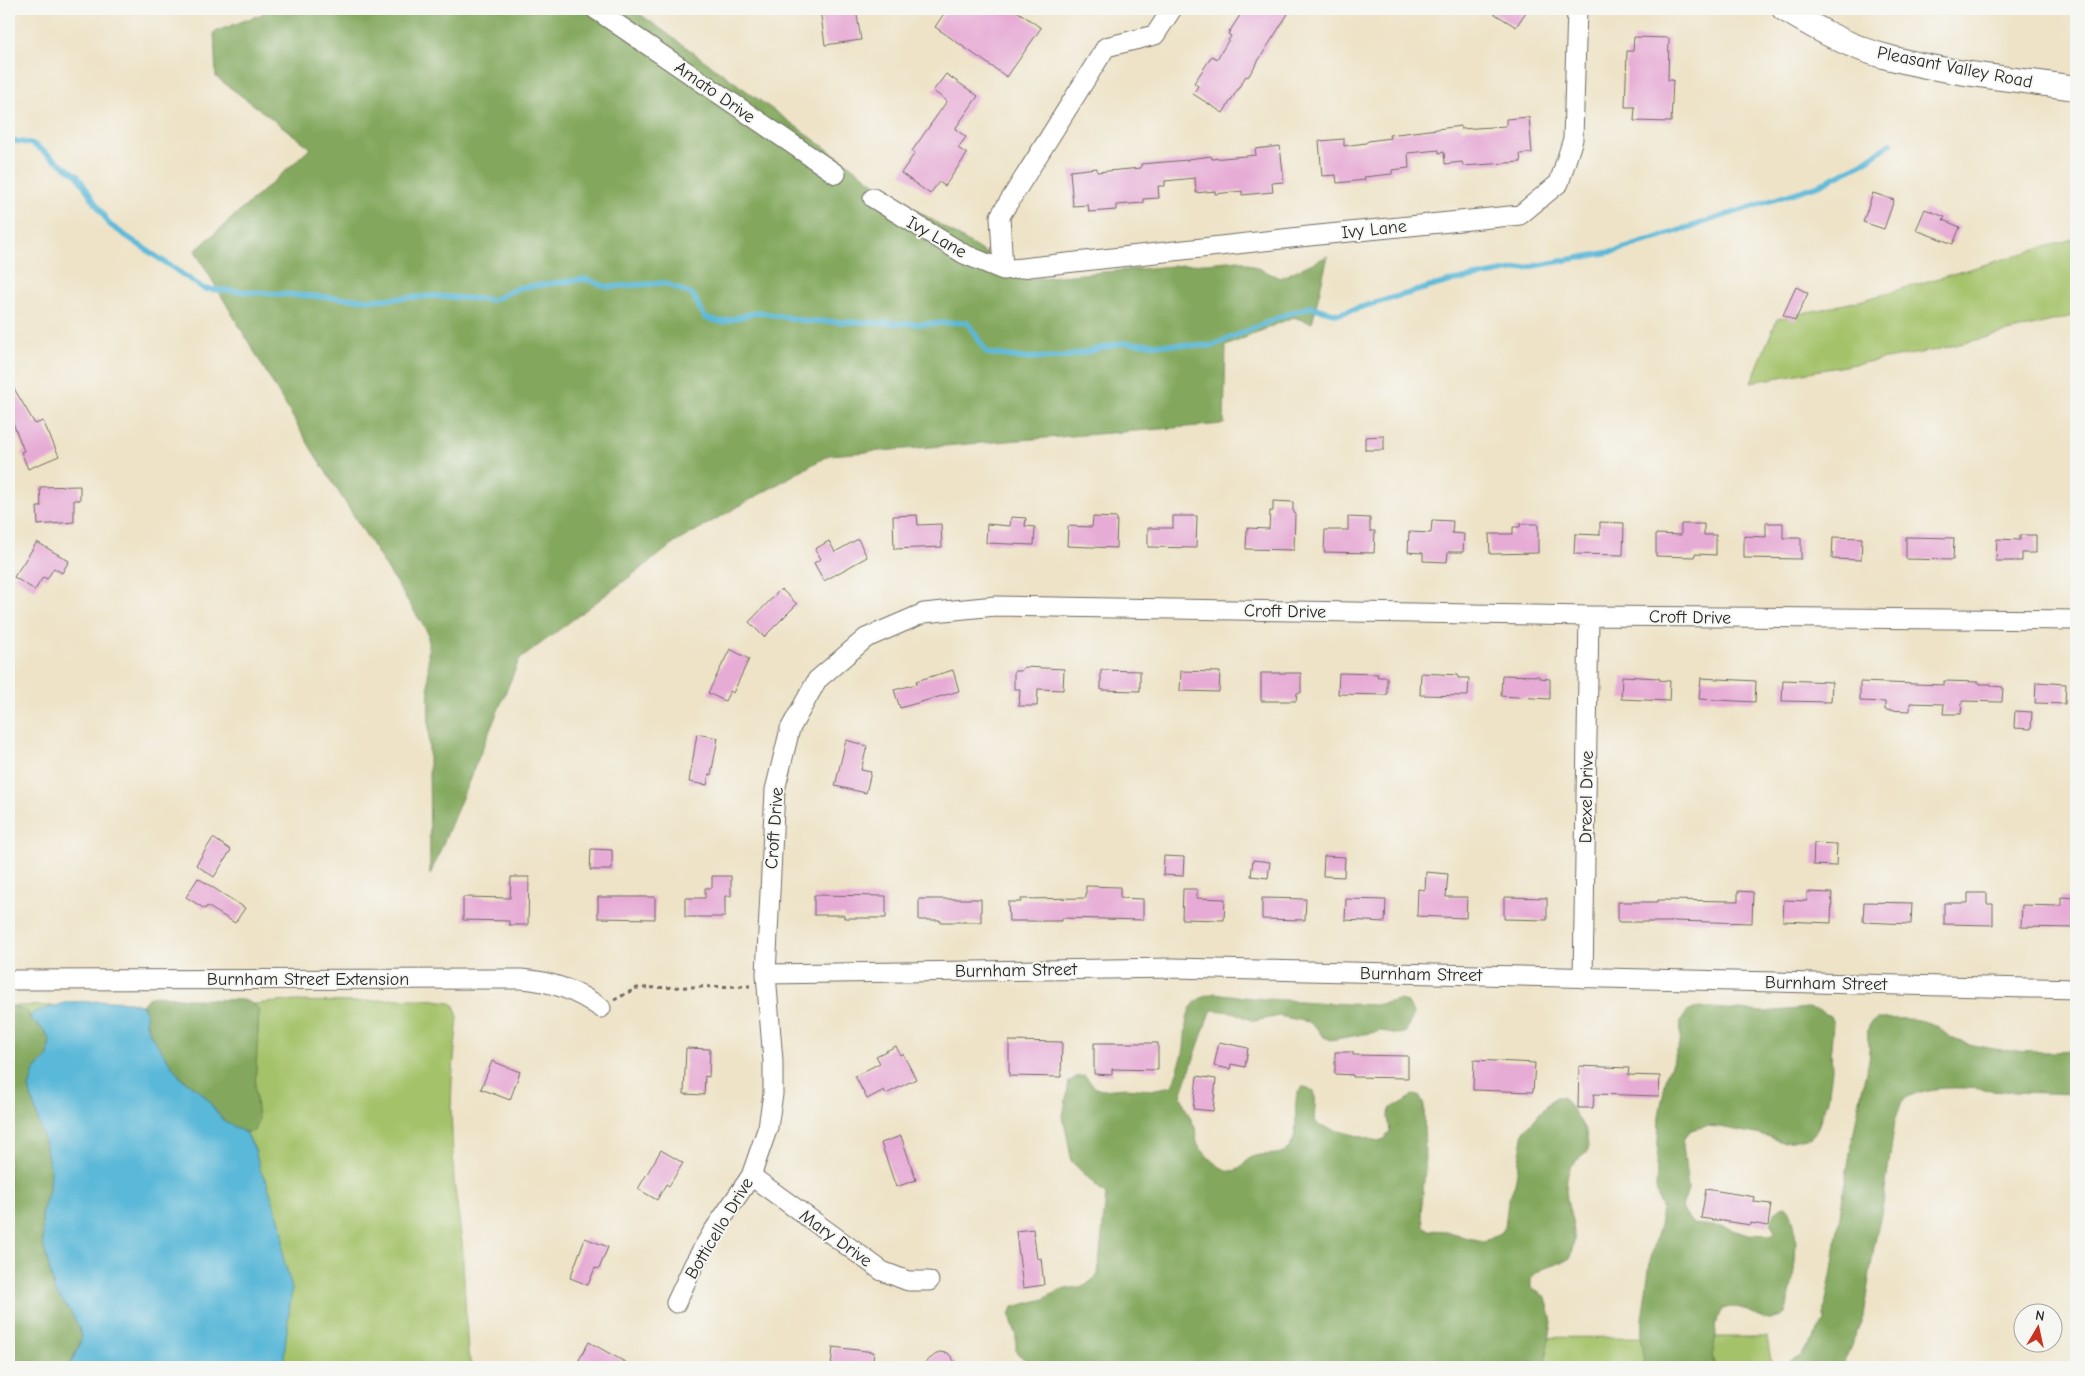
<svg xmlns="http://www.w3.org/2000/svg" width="2085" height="1376" font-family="'Comic Neue',sans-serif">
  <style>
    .green { fill: #a4c269; stroke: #68764a }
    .forest { fill: #83a85d; stroke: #576a44 }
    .water { fill: #5ab8d8; stroke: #427282 }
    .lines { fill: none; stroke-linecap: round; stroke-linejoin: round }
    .stream { stroke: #5ab8d8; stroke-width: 5.5 }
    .building { fill: #e7acd6 }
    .minor-casing { stroke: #6f6b62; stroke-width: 21 }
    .major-casing { stroke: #6f6b62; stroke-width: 26 }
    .path { stroke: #6f6b62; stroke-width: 3; stroke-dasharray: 4 4; stroke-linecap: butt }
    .minor { stroke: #fff; stroke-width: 19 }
    .major { stroke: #fff; stroke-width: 24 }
    .labels { text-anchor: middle; stroke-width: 4; stroke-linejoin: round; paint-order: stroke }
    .street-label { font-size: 18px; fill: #2b2b2b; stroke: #f6f6f2 }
  </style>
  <rect width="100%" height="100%" fill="#f6f6f2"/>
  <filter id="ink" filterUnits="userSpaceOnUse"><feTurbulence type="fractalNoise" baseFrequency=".02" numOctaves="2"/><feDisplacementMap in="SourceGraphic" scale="10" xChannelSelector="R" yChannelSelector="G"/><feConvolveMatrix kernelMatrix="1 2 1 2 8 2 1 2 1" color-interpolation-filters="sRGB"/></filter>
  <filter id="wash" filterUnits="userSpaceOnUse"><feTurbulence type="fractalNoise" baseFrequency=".0096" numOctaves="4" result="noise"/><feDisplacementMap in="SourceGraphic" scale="20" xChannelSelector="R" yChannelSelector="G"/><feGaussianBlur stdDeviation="1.12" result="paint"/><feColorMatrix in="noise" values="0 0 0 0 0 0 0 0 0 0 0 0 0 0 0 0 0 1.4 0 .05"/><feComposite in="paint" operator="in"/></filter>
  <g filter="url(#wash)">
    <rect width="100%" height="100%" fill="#eee3c7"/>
    <path class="green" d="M2076 238V315L1932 351 1751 382 1777 319 1863 300Z
      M395 999H427L449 1002 454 1005 458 1017 452 1080 451 1109 454 1181 462 1243 468 1354 472 1367H9V1006L254 1004 288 1001 354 1002Z
      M1716 1337H1767L1772 1367H1258L1262 1338Z"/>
    <path class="forest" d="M266 9H633L884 190 1027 279 1239 260 1280 278 1328 256 1312 323 1293 317 1226 346 1224 424 829 455 676 542 519 660 430 875 428 633 312 450 195 251 311 148 216 77 214 32 262 14Z
      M1215 993 1251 998 1347 1004 1375 1005 1399 1000 1407 1002 1414 1014 1405 1033 1399 1034 1382 1031 1330 1040 1324 1037 1309 1022 1279 1016 1254 1021 1233 1012 1213 1010 1209 1014 1181 1096C1185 1108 1190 1117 1195 1128 1197 1134 1195 1140 1199 1146 1206 1156 1223 1175 1237 1170 1244 1167 1246 1158 1255 1156 1265 1153 1280 1157 1288 1149 1304 1132 1288 1098 1302 1087 1320 1087 1315 1107 1314 1119L1319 1126 1378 1141 1384 1139 1390 1132 1388 1117 1391 1107 1404 1103 1412 1095 1419 1096 1424 1105 1425 1169 1421 1214 1424 1226 1429 1230 1447 1231 1464 1237 1483 1241 1490 1239 1502 1232 1505 1227 1508 1201 1515 1184 1524 1131 1551 1101 1556 1097H1563C1571 1107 1589 1131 1589 1144 1589 1158 1572 1158 1569 1170 1560 1200 1576 1218 1574 1242 1573 1247 1571 1253 1570 1258 1559 1266 1538 1266 1531 1279V1288L1546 1297 1552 1322 1544 1367H1043L1024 1359 1016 1352V1336L1010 1315 1013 1307 1044 1299 1059 1290 1085 1286 1098 1275 1106 1195 1072 1162 1063 1116 1069 1082 1076 1077 1085 1076 1095 1088 1102 1090 1126 1088 1151 1090 1172 1086C1176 1074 1182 1060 1184 1048 1187 1021 1183 1000 1215 993Z
      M156 995 187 999 245 1000 257 1007 259 1013 255 1089 258 1120 254 1131C229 1137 217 1109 203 1095 197 1089 189 1084 182 1078 171 1069 157 1047 150 1034 145 1024 147 1014 143 1004L148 998Z
      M9 1005 28 1012 30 1019 42 1028 50 1039 48 1056 34 1071 29 1088 46 1147 50 1169 49 1191 42 1212 43 1243 54 1288 70 1311 79 1327 81 1338 80 1344 69 1367H9Z
      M1699 1007 1765 1012 1808 1008 1821 1011 1830 1016 1833 1023 1831 1048 1832 1070 1828 1099 1817 1130 1811 1137 1792 1141 1782 1142 1767 1136 1720 1127 1707 1126 1691 1130 1684 1138 1683 1145 1688 1189 1682 1207 1685 1214 1693 1224 1725 1227 1745 1234 1773 1235 1775 1232 1771 1223C1773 1216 1778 1206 1786 1206 1804 1223 1793 1292 1785 1313 1762 1332 1749 1299 1723 1309L1715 1324 1716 1335 1712 1356 1715 1367H1645L1641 1342 1642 1320 1650 1261 1661 1221V1207L1656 1189 1659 1116 1667 1074 1680 1044 1681 1021 1687 1012Z
      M1877 1019C1893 1019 1914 1017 1930 1023 1941 1027 1947 1038 1959 1041 1996 1053 2037 1053 2076 1051V1094C2056 1093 2035 1093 2015 1092 1983 1090 1929 1080 1902 1101L1895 1121 1883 1204 1874 1247 1863 1317 1842 1367H1781L1801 1356 1825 1322C1823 1302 1831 1283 1833 1263 1842 1199 1852 1137 1865 1075 1867 1068 1870 1060 1870 1052 1869 1040 1862 1026 1877 1019Z"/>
    <path class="water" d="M110 1001 130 1002 143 1006 146 1012V1024L150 1034 180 1077 203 1094 223 1120 247 1134 255 1150 260 1170 267 1183 283 1231V1257L292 1288 284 1355 286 1367H69L80 1344 81 1338 79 1327 70 1311 55 1292 43 1243 42 1212 49 1191 50 1169 46 1147 29 1088 34 1071 48 1056 50 1039 42 1028 30 1019 31 1014 35 1012 67 1002Z"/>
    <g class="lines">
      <path class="stream" d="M9 140 33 144 77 175 110 225 204 289 371 300 433 296 493 300 518 288 586 279 607 287 664 283 693 295 705 318 722 322 758 312 805 321 925 324 967 322 987 353 1022 358 1065 357 1122 343 1211 346 1287 314 1310 307 1338 314 1447 282 1616 251 1819 185 1863 163 1891 143"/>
    </g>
    <g id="blocks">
      <path class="building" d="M820 9H856L861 40 825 45Z
        M947 9H1014L1041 28 1007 77 935 27Z
        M1244 9H1291L1248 77 1246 76 1223 113 1193 94 1198 86 1194 83 1212 56 1217 59 1231 36 1228 34Z
        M1487 9H1528L1516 27Z
        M1634 37 1669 38 1668 80H1673L1671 122 1634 121 1635 107H1625L1627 51H1633Z
        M946 74 978 96 955 129 966 137 958 148 967 154 945 186 939 182 930 194 901 173 915 153 912 151 947 101 933 91Z
        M1529 117 1532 153 1520 154 1521 162 1463 166 1462 162 1445 164 1444 152 1439 153V150L1408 153 1409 168 1392 170V174L1364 177 1365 180 1337 183 1336 175 1322 176 1319 141 1344 139V146L1366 143 1368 141 1390 138 1389 135 1461 126V129L1506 126V119Z
        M1280 146 1284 182 1272 183 1273 192 1242 195V191L1215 194V191L1196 193 1195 178 1165 181V186H1158L1159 198 1143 199 1144 203 1116 205V210L1089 212 1088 205 1073 206 1070 171 1097 168V172L1141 168V164L1188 160V159L1211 156 1212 159 1256 155 1255 149Z
        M1873 193 1894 200 1884 229 1863 222Z
        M1925 209 1945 217 1943 220 1960 227 1953 244 1916 230Z
        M1796 287 1808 293 1795 321 1783 315Z
        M9 380 35 424 43 421 59 456 28 469 21 452 24 451 9 413Z
        M1384 436V450H1365V437Z
        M80 486V500H74V522L38 525 37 507H41L40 487Z
        M1273 501 1293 502V511L1295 513 1294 550 1246 549 1247 528 1269 529 1270 511H1273Z
        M917 515 918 525 941 524 942 547 894 549 893 516Z
        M1173 516H1197L1196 548 1148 547V528H1173Z
        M1011 517 1026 518 1025 526 1035 527 1034 545 986 543 987 524 1010 526Z
        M1093 517 1117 518 1116 548 1067 546 1068 526 1092 527Z
        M1348 517 1370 518V531H1375L1374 553 1324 552 1325 530H1348Z
        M1432 520 1453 521 1452 533 1464 534 1463 552H1448L1447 562 1423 561V553L1408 552 1409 532 1431 533Z
        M1600 522 1624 523 1623 555 1574 554 1575 534 1600 535Z
        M1766 523H1783V538H1801V559L1744 558V536L1766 537Z
        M1520 524H1538V553L1490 554 1489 534H1513V527H1520Z
        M1681 524H1704V535H1716V555L1695 554 1694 557 1656 556V534L1681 535Z
        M2020 535H2036V553H2022V561H1996L1997 539 2020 540Z
        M1833 537 1862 538 1861 560 1832 559Z
        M1906 537 1954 538 1953 560 1906 559Z
        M858 539 867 557 824 581 814 563 821 559 815 549 829 541 835 552Z
        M37 542 69 561 62 573 54 568 47 579 43 577 35 590 14 577Z
        M781 589 797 604 764 637 749 622Z
        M730 649 749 659 733 693 730 691 725 701 708 693Z
        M1024 667 1064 669 1063 690 1038 689 1037 706H1019L1020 689H1014V671H1021Z
        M953 670 959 691 900 708 894 690 917 684 916 681Z
        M1101 670 1140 671V691L1101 690Z
        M1181 671 1220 672 1219 692 1180 691Z
        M1261 673H1301V693H1297L1296 701H1261Z
        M1339 673 1378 674 1377 677H1387V695L1338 694Z
        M1421 673 1458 675V678H1469L1468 696 1420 695Z
        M1502 675 1539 676V678L1550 679V699L1501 696Z
        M1622 676 1659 678V680L1670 681 1669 701 1621 699Z
        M1701 678 1756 681 1755 702 1699 699Z
        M1783 680 1832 682 1831 702 1782 701Z
        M1944 681 1979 682 1980 684H1991L1992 686 2003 687 2002 702 1962 701 1961 714H1943L1944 704 1910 703V711L1885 710V702L1860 701V682L1944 685Z
        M2036 682 2066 684 2065 704 2035 703Z
        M2015 711 2032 712 2031 729 2014 728Z
        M697 734 718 738 711 775 709 774 707 785 689 782Z
        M846 740 867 746 861 770 871 772 866 793 835 786Z
        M213 838 231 850 214 877 196 865Z
        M1814 843 1837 844 1836 866 1813 865Z
        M591 849 612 850V870H590Z
        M1164 856 1184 857 1183 876 1163 875Z
        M1324 856 1345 857 1344 877 1323 876Z
        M1253 860 1270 862 1268 878 1251 876Z
        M1426 872 1448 874 1446 897H1467L1466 918 1417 916 1418 889 1425 890Z
        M712 876H731V896H725V917H685V898H705V888H712Z
        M511 877H529L528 925H509V921L463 920V897L510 898Z
        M198 878 245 908 235 923 207 906 205 909 186 897Z
        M1086 886 1120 887V898L1143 899V920L1062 918V921H1009L1008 902H1021V899L1086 898Z
        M1183 889H1197V898L1225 899 1224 920 1182 919Z
        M1738 891 1753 892 1752 923 1672 921V922H1618V902H1657L1658 900 1738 901Z
        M1807 892 1832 893 1831 923 1783 921 1784 900 1807 901Z
        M1968 893H1987V904H1993V925L1944 924V903H1968Z
        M814 895 886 896V918H844V915H814Z
        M598 897H655V919L598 918Z
        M1504 897 1547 898V920L1504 919Z
        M2061 897 2076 898V928L2021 927 2022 905 2061 906Z
        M1262 898 1306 899 1305 920 1262 919Z
        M919 899H981V922H940V920H919Z
        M1346 899 1386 900 1385 922 1345 920Z
        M1864 902 1912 903 1911 924 1863 922Z
        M1009 1041 1062 1042 1061 1077 1009 1076Z
        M1219 1042 1248 1048 1245 1067 1231 1064 1230 1069 1214 1066Z
        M1094 1043H1158V1070L1112 1069V1075L1094 1074Z
        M896 1046 900 1055 903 1054 916 1079 886 1094 884 1090 867 1099 855 1076 880 1063 876 1056Z
        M686 1048 710 1049 709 1077 705 1076 704 1095 684 1094Z
        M1335 1052H1353V1055L1408 1056V1078L1353 1077V1075L1335 1074Z
        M1474 1060 1535 1063 1533 1092 1473 1090Z
        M492 1061 520 1072 510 1100 481 1089Z
        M1579 1066 1629 1068 1628 1075 1660 1076 1659 1096 1594 1094 1593 1108H1578Z
        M1197 1076 1216 1079 1213 1111 1193 1109Z
        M901 1136 916 1180 896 1187 881 1143Z
        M661 1150 683 1163 669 1186 666 1184 657 1200 638 1189Z
        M1706 1189 1755 1197 1754 1202 1771 1204 1768 1226 1751 1223V1225L1701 1218Z
        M1033 1229 1037 1259 1041 1258 1044 1285 1023 1288 1016 1231Z
        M585 1238 608 1247 599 1269 595 1268 588 1285 570 1278Z
        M589 1342 634 1367H575Z
        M833 1347 874 1352 872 1367H831Z
        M939 1352 948 1353 959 1367H919Z"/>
    </g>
  </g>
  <g filter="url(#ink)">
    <use href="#blocks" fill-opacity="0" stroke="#6f6b62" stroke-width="1"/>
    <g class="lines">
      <g class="minor-casing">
        <path id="minor" d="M595 9 836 174
          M873 198 964 254 1003 270 1309 236 1520 215 1559 183 1573 139 1577 9
          M1003 270 1000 216 1106 47 1155 35 1172 9
          M766 974 1174 968 2076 989
          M1583 978 1589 616
          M9 980 521 979C551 981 576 990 601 1008
          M751 1176 882 1271 908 1281H929
          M676 1303 694 1264 712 1233 751 1176 768 1127 773 1094V1061L766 974 775 790 790 729 817 680 866 638 924 613 995 606 1589 616 2076 620"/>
      </g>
      <g class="major-casing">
        <path id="major" d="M1784 9C1817 29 1853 49 1891 58 1951 74 2015 79 2076 88"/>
      </g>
      <path class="path" d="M614 1000 637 988 750 986"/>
      <use href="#minor" class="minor"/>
      <use href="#major" class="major"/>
    </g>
  </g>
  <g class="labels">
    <g class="street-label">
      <text transform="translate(1955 67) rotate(11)" y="6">Pleasant Valley Road</text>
      <text transform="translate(715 92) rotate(35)" y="6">Amato Drive</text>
      <text transform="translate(1374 229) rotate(-6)" y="6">Ivy Lane</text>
      <text transform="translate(937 237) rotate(30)" y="6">Ivy Lane</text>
      <text transform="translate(1285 611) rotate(1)" y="6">Croft Drive</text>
      <text transform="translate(1690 617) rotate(1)" y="6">Croft Drive</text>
      <text transform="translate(1586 797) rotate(-89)" y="6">Drexel Drive</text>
      <text transform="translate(774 828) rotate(-86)" y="6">Croft Drive</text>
      <text transform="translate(1016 970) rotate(-1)" y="6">Burnham Street</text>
      <text transform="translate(1421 974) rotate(1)" y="6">Burnham Street</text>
      <text x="308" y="985">Burnham Street Extension</text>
      <text transform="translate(1826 983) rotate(1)" y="6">Burnham Street</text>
      <text transform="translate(719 1228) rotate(-59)" y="6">Botticello Drive</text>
      <text transform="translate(836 1238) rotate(36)" y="6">Mary Drive</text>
    </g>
  </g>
  <rect width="2085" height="1376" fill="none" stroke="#f6f6f2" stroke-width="30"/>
  <g transform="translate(2038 1328) rotate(9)"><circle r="24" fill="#f6f6f2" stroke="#a5a5a2"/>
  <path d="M0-4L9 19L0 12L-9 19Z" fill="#c8321e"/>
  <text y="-8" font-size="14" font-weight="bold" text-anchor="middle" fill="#2b2b2b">N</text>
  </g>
</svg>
